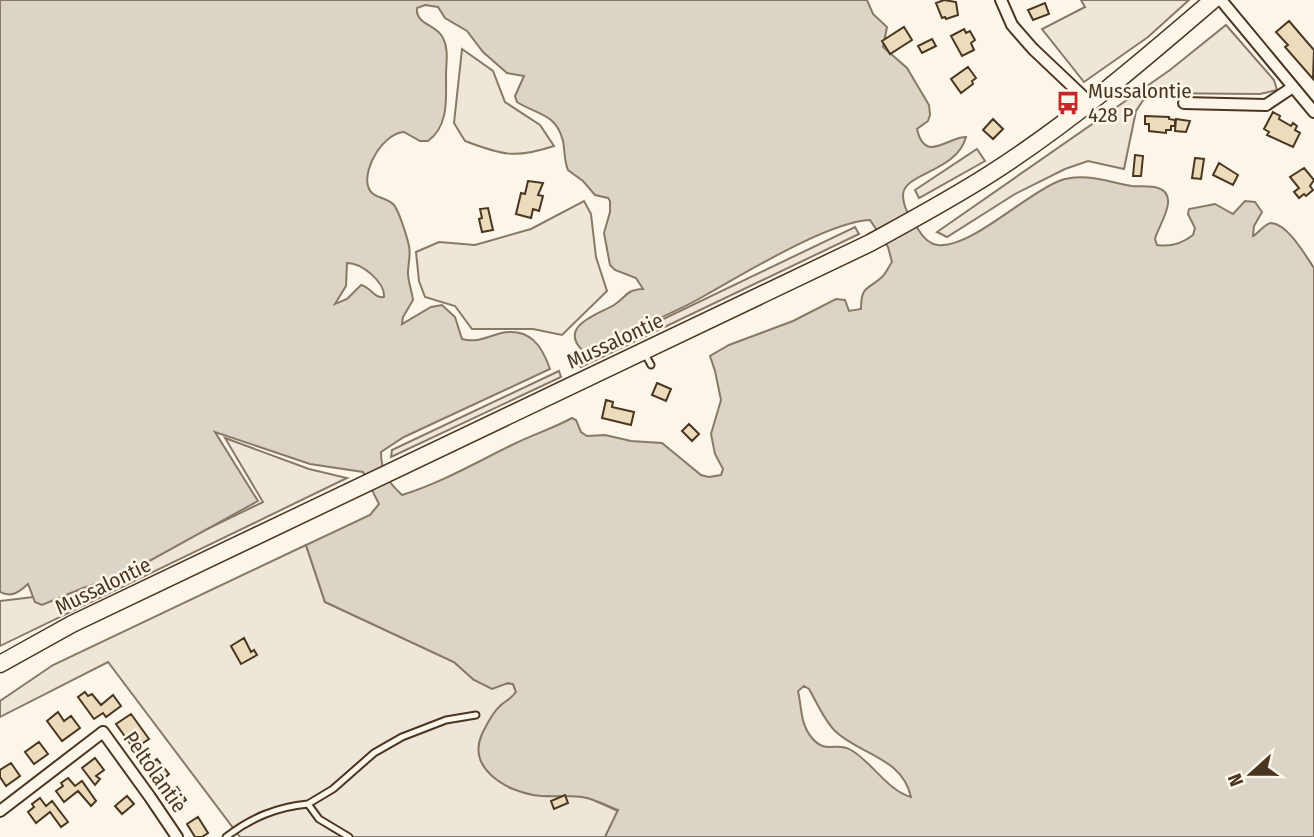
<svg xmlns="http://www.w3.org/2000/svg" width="1314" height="837" font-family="'Fira Sans Condensed',sans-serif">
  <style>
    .green { fill: #ede6d9; stroke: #887966; stroke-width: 2 }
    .water { fill: #dcd4c6; stroke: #887966; stroke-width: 2; fill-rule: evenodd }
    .building { fill: #ecdcbc; stroke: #4a3520; stroke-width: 2 }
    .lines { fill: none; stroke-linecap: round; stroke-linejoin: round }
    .service-casing { stroke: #4a3520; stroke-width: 9 }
    .minor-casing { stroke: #4a3520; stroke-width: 14 }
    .secondary-casing { stroke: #4a3520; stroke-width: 19 }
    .service { stroke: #fbf6e9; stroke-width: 5 }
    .minor { stroke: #fbf6e9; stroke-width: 10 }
    .secondary { stroke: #fbf6e9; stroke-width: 16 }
    .labels { text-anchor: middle; stroke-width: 5; stroke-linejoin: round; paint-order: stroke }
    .poi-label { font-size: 21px; fill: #4a3520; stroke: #fbf6e9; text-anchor: start }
    .street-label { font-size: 21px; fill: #4a3520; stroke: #fbf6e9 }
  </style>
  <rect width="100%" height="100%" fill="#fbf6e9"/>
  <path class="green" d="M1081 0H1189L1148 37 1084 82 1042 29 1085 7Z
    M1226 25 1274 80 1277 90 1260 94 1148 93 1136 111 1124 169 1088 161 1065 169 1015 194 947 237 937 232 1170 70Z
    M462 49 493 71 505 102 540 125 554 146C515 159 502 155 465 141L454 123Z
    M977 149 985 161 919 198 915 190Z
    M584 201 591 214 596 257 607 291 562 335 533 329H472L455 306 425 297 419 281 416 252 439 242 475 245 531 229Z
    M855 227 859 234 581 367 574 362Z
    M559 371 561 377 391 457 392 450Z
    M225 438 309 469 347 478 0 646V601L50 595 108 577 263 502Z
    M306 545 325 602 454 662 474 680 513 684 516 692 511 699 501 705 510 788 534 795 565 794 589 798 618 811 605 837H240L108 662 0 717V701L53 665Z"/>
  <path class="water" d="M0 0H867L873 14 887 27 883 47 907 68 929 105 930 115 928 121 917 129C925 164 947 137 966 137 957 172 903 173 903 195 903 208 911 219 918 229 922 236 928 244 938 245 970 249 1027 193 1059 181 1083 172 1108 182 1132 186 1140 187 1150 185 1158 188 1181 195 1158 226 1155 239L1157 245C1170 247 1183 243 1193 235L1195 228 1188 214 1189 209 1215 204 1233 214 1245 201 1255 202 1262 212 1254 226 1253 236C1258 234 1265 223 1271 223 1288 224 1305 255 1314 268V837H605L618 810C608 806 598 801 587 798 569 794 551 798 533 795 504 789 467 768 482 734 487 724 492 713 500 706 505 701 511 699 516 692L513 684 508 683 492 689 474 680 454 662 325 602 306 545 370 515 379 504 363 472 310 464 215 432 258 501 124 575 83 588 42 605 35 602 28 584C19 592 12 598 0 592ZM425 5 438 7 445 18 467 31 483 52 507 73 524 76 515 96 517 102C537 115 556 113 563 141 565 151 564 161 568 170L583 181 595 195 608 198 610 201V212L604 233 610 265 615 270 636 278 643 289C625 290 628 296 614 305 599 314 557 326 583 351 597 353 608 341 621 335 649 323 678 311 704 296 744 274 827 222 870 220L888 247 892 262C889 266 886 273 882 277 868 290 861 285 861 309L849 311 845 300 836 299 793 321 729 345 710 356 715 371 721 400 711 434 715 454 723 469 721 475 709 477 701 475 662 443 631 441 605 435 587 436 581 432 576 420 572 418C552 429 531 435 512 445 475 463 441 483 402 495 388 482 381 472 381 452L404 437 550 369C542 346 530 327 501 333 488 337 476 343 462 339L455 317 442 305 431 307 402 324 403 317 413 300C412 291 408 282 408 273 408 264 411 255 409 246 407 237 399 211 394 205 386 196 371 199 368 186 363 167 384 133 404 132L420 141H428C449 126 446 98 446 76 446 63 449 49 443 38 437 24 415 25 417 8ZM347 263C362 263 385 282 384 297 374 299 371 287 361 285L347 299 335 304 346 286ZM804 686 809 689C817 703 824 720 835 731 860 755 902 757 911 797 888 791 872 762 851 750 836 741 826 755 812 738 800 724 802 708 798 691Z"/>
  <path class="building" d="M944 0 956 2 958 15 946 19 945 17 942 18 936 3Z
    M1045 3 1049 14 1033 20 1028 10Z
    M1289 21 1314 50 1313 79 1285 47 1288 45 1276 32Z
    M904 27 912 40 890 54 882 41Z
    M964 29 966 33 970 31 975 40 971 43 974 50 962 56 951 36Z
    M932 39 936 46 922 53 918 46Z
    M968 67 976 78 972 81 973 84 961 93 951 79Z
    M1273 112 1280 116 1279 119 1291 126 1293 123 1297 126 1295 130 1300 133 1293 147 1267 135 1269 132 1264 129Z
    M1145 116 1169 117V119L1175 120V126H1171V130H1166V133L1149 131V124H1145Z
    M993 119 1003 129 993 139 983 130Z
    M1176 119 1190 121 1186 132 1175 131Z
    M1135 155 1143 156 1141 176H1133Z
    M1195 158 1204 159 1201 179 1192 178Z
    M1219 163 1238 175 1233 185 1213 175Z
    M1304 168 1314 180 1310 186 1313 190 1306 196 1304 194 1299 198 1294 192 1299 188 1290 177Z
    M528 181 543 183 538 195 543 196 539 211 533 209 531 218 516 214 521 193 525 194Z
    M488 208 493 230 482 232 479 219 482 218 480 209Z
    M657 383 671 389 666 401 652 395Z
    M606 400 613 402 612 407 634 412 631 425 602 418Z
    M689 424 699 434 692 441 682 431Z
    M244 638 251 652 254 650 257 655 241 664 231 646Z
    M85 692 88 696 92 694 101 705 113 695 121 706 106 717 103 713 94 719 78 697Z
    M58 712 64 721 71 716 80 728 62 741 47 721Z
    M131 714 149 739 134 749 116 724Z
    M39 742 48 754 34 764 25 752Z
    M95 758 104 770 96 776 100 779 95 785 82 768Z
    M157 759 169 774 157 784 145 769Z
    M11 763 20 776 6 786 0 777V770Z
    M68 778 75 786 82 781 96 801 91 806 78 791 64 802 56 791 63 786 61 783Z
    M177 787 186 800 175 808 166 795Z
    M565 795 568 803 554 809 551 801Z
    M127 796 134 804 122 814 115 806Z
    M40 798 46 806 52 801 68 822 61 827 50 812 36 823 28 812 34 807 32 804Z
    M198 817 208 833 202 837H195L187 824Z"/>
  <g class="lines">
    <g class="service-casing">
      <path id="service" d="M645 354 651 365
        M308 804 333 789 374 753 402 737 446 720 476 715
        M226 837C251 818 276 807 308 804L319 819 349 837"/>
    </g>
    <g class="minor-casing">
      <path id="minor" d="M1001 0 1012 25 1033 49 1090 103
        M1221 0 1314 112
        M1184 103 1266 105 1293 87
        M0 811 103 732 150 797 177 837"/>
    </g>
    <g class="secondary-casing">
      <path id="secondary" d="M0 664 72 624 870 243C910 221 951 199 990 174 1070 123 1142 61 1213 0"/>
    </g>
    <use href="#service" class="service"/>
    <use href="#minor" class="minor"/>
    <use href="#secondary" class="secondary"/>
  </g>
  <defs>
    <g id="bus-bare" transform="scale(1.89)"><path d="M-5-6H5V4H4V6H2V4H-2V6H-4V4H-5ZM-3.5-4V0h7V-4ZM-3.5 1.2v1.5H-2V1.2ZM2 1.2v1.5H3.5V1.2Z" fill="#c62828" stroke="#fbf6e9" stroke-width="2.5" paint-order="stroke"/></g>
  </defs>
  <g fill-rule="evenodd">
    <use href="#bus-bare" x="1068" y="103"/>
  </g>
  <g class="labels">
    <g class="poi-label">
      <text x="1088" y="98">Mussalontie<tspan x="1088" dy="24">428 P</tspan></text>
    </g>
    <g class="street-label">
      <text transform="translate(615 341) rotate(-25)" y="7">Mussalontie</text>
      <text transform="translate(103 586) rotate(-26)" y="7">Mussalontie</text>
      <text transform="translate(155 772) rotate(55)" y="7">Peltolantie</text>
    </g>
  </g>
  <g transform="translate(1251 774) rotate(249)" stroke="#fbf6e9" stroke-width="5" paint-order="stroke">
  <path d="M0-5L12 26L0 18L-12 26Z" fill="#4a3520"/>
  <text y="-10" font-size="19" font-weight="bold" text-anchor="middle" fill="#4a3520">N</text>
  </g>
</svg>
